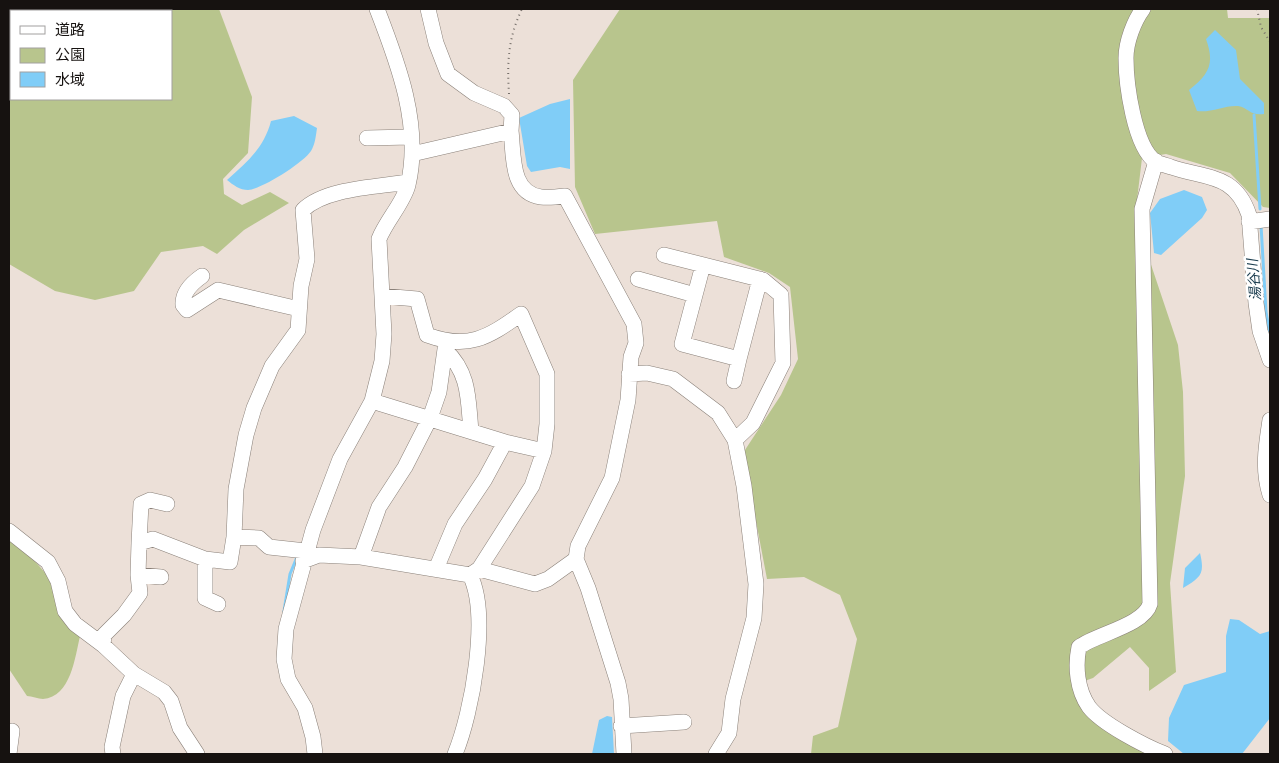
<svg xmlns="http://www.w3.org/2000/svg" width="1279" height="763" font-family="Manrope,'Noto Sans JP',sans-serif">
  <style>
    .green { fill: #b8c58d; fill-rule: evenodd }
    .water { fill: #80cdf7 }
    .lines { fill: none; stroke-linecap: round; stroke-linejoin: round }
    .stream { stroke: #80cdf7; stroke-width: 3 }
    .minor-casing { stroke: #8a8079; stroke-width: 16 }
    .path { stroke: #766f6a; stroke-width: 2; stroke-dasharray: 1 4; stroke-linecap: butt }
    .minor { stroke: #fff; stroke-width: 15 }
    .labels { text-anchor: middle; stroke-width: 5; stroke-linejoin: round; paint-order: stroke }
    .water-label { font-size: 14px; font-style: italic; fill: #1e4052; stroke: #fff }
  </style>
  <rect width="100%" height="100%" fill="#ece0d8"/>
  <path class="green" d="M9 9H219L252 97 248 153 223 179 224 194 242 205 270 192 289 203 244 230 217 254 203 246 161 252 134 291 95 300 55 291 9 264ZM11 11H171V99H11Z
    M620 9H1227L1228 18H1270V208L1263 207 1230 173 1166 154 1142 158 1135 217 1178 345 1183 392 1185 476 1170 583 1176 672 1149 691V668L1130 647 1093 678 1076 684 1084 712 1151 754H811L813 736 838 727 857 639 840 595 804 577 767 579 743 453 781 395 798 359 790 287 769 273 724 257 717 221 595 234 575 187 573 80Z
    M9 539 25 550 48 576 62 618 80 636C75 657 71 697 43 699 38 699 32 696 27 696L9 669Z"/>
  <path class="water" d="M1215 30 1236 50 1240 79 1264 103V114C1250 116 1249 108 1238 106 1225 105 1211 113 1197 111L1189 90C1209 74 1215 64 1206 39Z
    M570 99V169L560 167 531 172 527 166 519 118 550 104Z
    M294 116 317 128C316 135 315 145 311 151 303 163 262 189 248 190 240 190 233 185 227 180 247 162 264 148 271 121Z
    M1184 190 1202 197 1207 210 1202 218 1161 255 1154 253 1150 213 1160 199Z
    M1200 553C1205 574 1201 577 1183 588L1185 568Z
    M1230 619 1239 620 1260 634 1270 631V718L1242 754H1184L1168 741 1169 718 1184 685 1226 672V636Z
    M607 716 612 717 614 754H592L599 720Z"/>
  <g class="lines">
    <path class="stream" d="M1254 115 1260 209
      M1261 225 1266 312 1270 335
      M284 611 290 574 297 557"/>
    <g class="minor-casing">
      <path id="minor" d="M428 9 436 43 448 74 474 93 504 106 512 115 511 131
        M1143 9C1134 21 1126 42 1126 58 1126 83 1134 147 1156 162 1160 164 1166 165 1171 167 1206 179 1235 173 1249 215L1256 303 1260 331 1270 360
        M367 138 410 137
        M412 154 511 131C514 155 510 193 541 197 548 198 557 197 565 196L634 324 636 343 631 357 628 400 612 478 578 546 576 559 588 588 618 683 621 699 624 754
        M1156 161 1142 209 1150 604C1144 625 1097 634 1079 647 1075 666 1077 690 1089 707 1102 724 1145 746 1165 754
        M1249 222 1270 219
        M664 255 763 280 781 295 783 363 753 423 735 440
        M703 265 682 344 739 359 760 279
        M202 276C192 283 182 292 183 305L187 310 218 290 299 309
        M638 279 695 295
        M382 296 417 299 427 335C468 350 487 338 521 314L547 374V424L544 451 532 486 479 569 470 575
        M445 350C470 373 468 400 471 431
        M629 374 647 373 673 379 718 413 735 440 744 486 756 584 754 618 733 699 729 733 716 754
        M734 381 739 359
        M372 401 505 442 544 451
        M1270 420C1266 446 1262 469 1270 495
        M9 531 48 562 58 581 65 611 75 624 103 645
        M234 537 236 489 246 435 254 408 272 366 298 330 301 286 307 259 303 210C325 188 378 187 408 182
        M139 543 141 504 150 500 167 504
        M361 557 379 507 405 467 430 418 439 392 446 342
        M205 559V598L218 604
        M303 561 319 555 361 557 470 575C490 615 472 713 455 754
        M436 569 455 524 485 479 505 442
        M479 569 535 584 548 579 576 559
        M138 575 161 577
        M621 726 684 722
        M9 754 12 731
        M113 754 112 747 123 696 134 674
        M197 754 180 728 171 701 164 692 134 674 103 645 104 635 124 615 140 593 138 575 139 543 153 539 205 559 230 562 234 537 259 538 269 547 306 551
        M315 754 313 737 305 708 288 679 284 659 286 629 313 530 340 459 372 401 382 361 384 334 379 239C386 221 404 202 408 185 422 126 398 63 377 9"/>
    </g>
    <path class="path" d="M1257 9 1261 27 1270 42
      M509 94C507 62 508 38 522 9"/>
    <use href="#minor" class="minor"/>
  </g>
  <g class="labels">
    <g class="water-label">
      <text transform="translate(1254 280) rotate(-95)" y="5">湯谷川</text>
    </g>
  </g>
  <rect width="1279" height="763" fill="none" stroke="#161210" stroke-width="20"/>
  <rect x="10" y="10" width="162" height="90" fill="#ffffff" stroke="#a2a09f"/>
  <rect x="20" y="26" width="25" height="8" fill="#ffffff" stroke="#a2a09f"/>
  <text x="55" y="35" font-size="15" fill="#161210">道路</text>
  <rect x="20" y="48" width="25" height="15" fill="#b8c58d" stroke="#a2a09f"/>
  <text x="55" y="60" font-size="15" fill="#161210">公園</text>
  <rect x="20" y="72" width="25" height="15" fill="#80cdf7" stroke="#a2a09f"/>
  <text x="55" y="85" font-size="15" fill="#161210">水域</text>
</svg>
